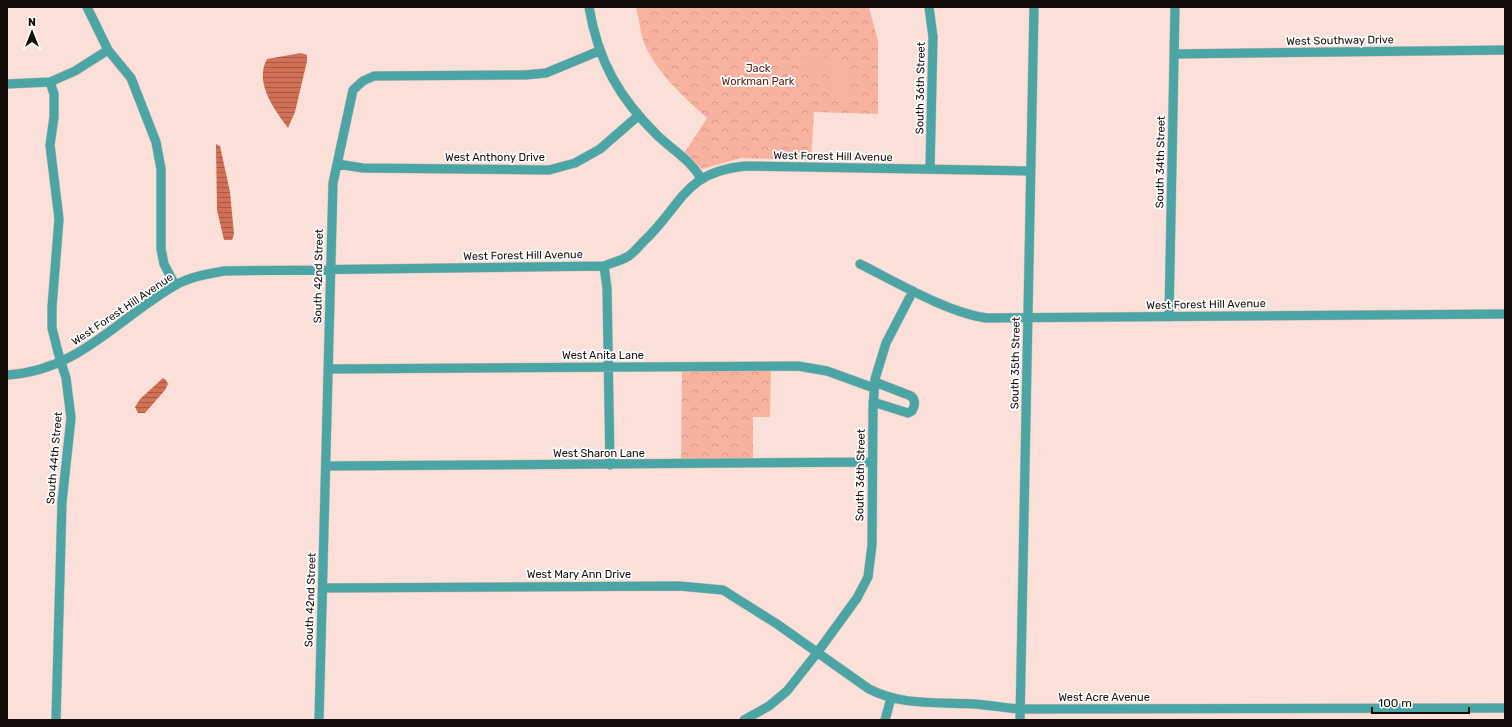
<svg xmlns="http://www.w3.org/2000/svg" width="1512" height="727" font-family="Rubik,sans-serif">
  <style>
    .park { fill: url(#park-crowns) }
    .pitch { fill: #f7b39f }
    .water { fill: url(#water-rules) }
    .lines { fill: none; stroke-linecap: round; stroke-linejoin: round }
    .minor-casing { stroke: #d5beb8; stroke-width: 10 }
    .minor { stroke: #4ca5a5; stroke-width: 9 }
    .labels { text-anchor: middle; stroke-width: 3.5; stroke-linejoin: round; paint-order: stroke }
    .street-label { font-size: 11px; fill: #150d0a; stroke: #fff }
    .park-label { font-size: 11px; fill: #60220f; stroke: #fff }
  </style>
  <defs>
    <pattern id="park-crowns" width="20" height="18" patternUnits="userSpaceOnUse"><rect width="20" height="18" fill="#f7b39f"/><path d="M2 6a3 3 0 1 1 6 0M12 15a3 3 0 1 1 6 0" fill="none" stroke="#d39988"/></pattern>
    <pattern id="water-rules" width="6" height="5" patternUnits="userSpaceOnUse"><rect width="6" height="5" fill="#d17054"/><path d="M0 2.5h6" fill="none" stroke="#a85a44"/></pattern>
  </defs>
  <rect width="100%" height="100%" fill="#fae0d9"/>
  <path class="park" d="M636 7H869L878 41V114L814 112 811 160 741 158 702 169 685 152 707 118C685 98 653 70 643 40 640 30 639 18 636 7Z
    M771 370 770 417H753V460H681L682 371Z"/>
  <path class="pitch" d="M801 57 828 58V72L800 71Z
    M831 64H849L848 99H830Z"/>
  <path class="water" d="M301 53 307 55V61L295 112 288 128C274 109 254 83 267 59Z
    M216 144 220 146 230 192 234 234 232 240H224L217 210Z
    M163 378 166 380 168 384 165 390 145 413H138L135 407 140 399Z"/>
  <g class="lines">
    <g class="minor-casing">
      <path id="minor" d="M87 7 108 50 131 78 156 142 161 169V249L164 264 175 285
        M589 7C598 61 619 98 658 136 674 151 689 159 701 178
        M929 7 933 37 930 169
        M1175 54 1505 50
        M50 82 54 94V117L50 145 59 219 52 307V328L58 352 66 378 71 418 62 502 56 720
        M7 84 50 82 75 71 108 50
        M337 164 363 168 549 170 575 163 600 149 638 116
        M860 264C896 282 948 313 987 318L1505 314
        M604 266 607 288 610 465
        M1169 317 1175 7
        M328 369 798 366 827 371 874 388
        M7 375C78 371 117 319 174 286 189 277 207 274 224 271L604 266C611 263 620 261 627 257 633 254 638 247 643 242 682 206 683 172 745 166L1029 171
        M873 402 908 413 912 411C915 406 916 400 911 396L875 382
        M326 466 872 462
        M323 588 679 586 723 590 777 624 869 689C902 706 938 702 974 704 990 705 1005 708 1020 709L1505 708
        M319 720 333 183 353 90 363 81 374 76 525 75 546 73 599 51
        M744 720 769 706 787 691 817 653 857 598 868 577 872 545 873 408 875 379 886 343 913 291
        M885 720 891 698
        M1020 720 1034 7"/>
    </g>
    <use href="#minor" class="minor"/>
  </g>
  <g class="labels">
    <g class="street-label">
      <text transform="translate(1340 40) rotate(-1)" y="4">West Southway Drive</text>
      <text transform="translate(920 88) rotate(-89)" y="4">South 36th Street</text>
      <text transform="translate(833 156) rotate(1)" y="4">West Forest Hill Avenue</text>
      <text x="495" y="161">West Anthony Drive</text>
      <text transform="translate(1160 162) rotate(-89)" y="4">South 34th Street</text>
      <text transform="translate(523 255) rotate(-1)" y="4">West Forest Hill Avenue</text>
      <text transform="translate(318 276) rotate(-89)" y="4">South 42nd Street</text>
      <text transform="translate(1206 304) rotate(-1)" y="4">West Forest Hill Avenue</text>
      <text transform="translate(122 309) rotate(-34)" y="4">West Forest Hill Avenue</text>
      <text x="603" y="359">West Anita Lane</text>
      <text transform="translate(1015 363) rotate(-89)" y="4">South 35th Street</text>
      <text x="599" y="457">West Sharon Lane</text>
      <text transform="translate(54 458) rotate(-85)" y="4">South 44th Street</text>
      <text transform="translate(860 475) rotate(-89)" y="4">South 36th Street</text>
      <text x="579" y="578">West Mary Ann Drive</text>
      <text transform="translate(310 600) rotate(-88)" y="4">South 42nd Street</text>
      <text x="1104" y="701">West Acre Avenue</text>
    </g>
    <g class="park-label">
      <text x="758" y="72">Jack<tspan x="758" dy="13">Workman Park</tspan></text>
    </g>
  </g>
  <rect width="1512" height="727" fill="none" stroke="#150d0a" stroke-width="16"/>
  <g transform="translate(32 32)" stroke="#ffffff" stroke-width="3" paint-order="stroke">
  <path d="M0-3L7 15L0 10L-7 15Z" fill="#150d0a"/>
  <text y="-6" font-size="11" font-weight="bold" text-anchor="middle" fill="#150d0a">N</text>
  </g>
  <path d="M1372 707v6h97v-6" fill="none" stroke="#150d0a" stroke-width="2"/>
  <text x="1378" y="707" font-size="12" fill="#150d0a" stroke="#ffffff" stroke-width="3" paint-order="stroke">100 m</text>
</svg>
